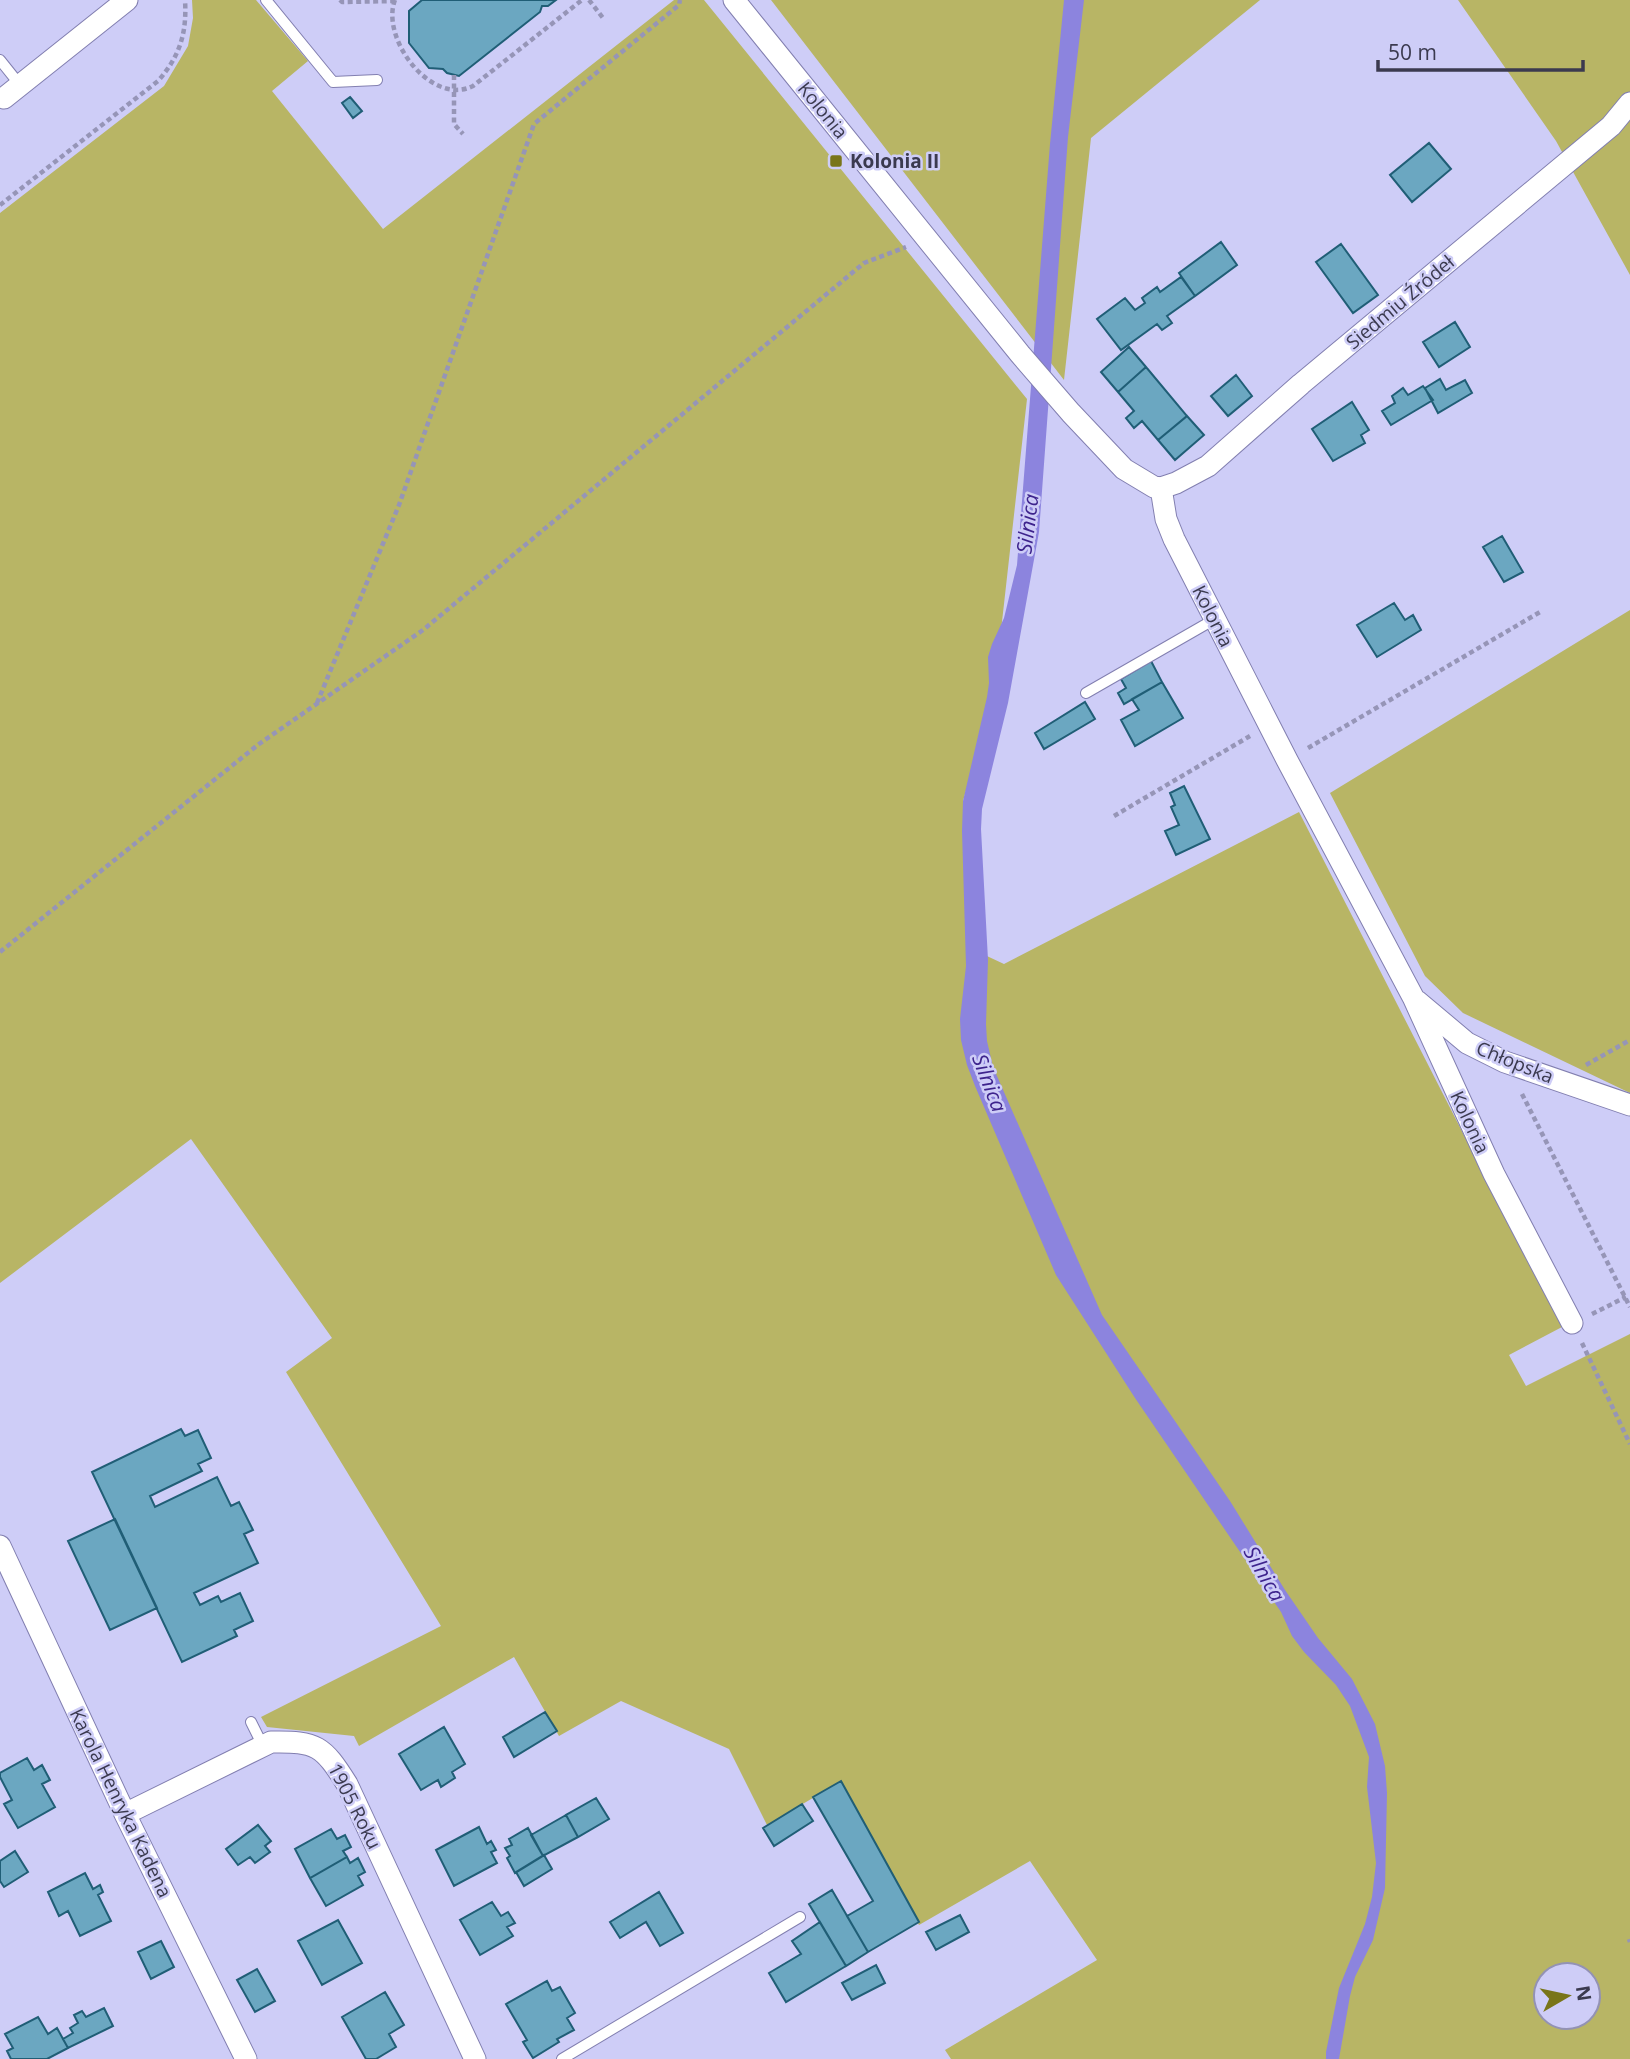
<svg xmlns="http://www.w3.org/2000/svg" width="1630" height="2059" font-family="'Open Sans',sans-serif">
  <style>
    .green { fill: #b8b565; fill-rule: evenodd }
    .water { fill: #8c84de }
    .building { fill: #6ba7c1; stroke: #205e76; stroke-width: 2 }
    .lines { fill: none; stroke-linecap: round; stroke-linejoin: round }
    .service-casing { stroke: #827fb0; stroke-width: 12 }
    .minor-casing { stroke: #827fb0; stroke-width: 23 }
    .path { stroke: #9695b7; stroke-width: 4.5; stroke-dasharray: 5 3.5; stroke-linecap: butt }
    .service { stroke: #fff; stroke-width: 10 }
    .minor { stroke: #fff; stroke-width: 21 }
    .poi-dot { fill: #797519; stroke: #cecdf7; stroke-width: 2.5 }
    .labels { text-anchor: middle; stroke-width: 5; stroke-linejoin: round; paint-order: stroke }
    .street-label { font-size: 19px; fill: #3b3a4f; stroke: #cecdf7 }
    .poi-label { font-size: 19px; font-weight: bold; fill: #3b3a4f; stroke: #cecdf7; text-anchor: start }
    .water-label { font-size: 21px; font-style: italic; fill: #3e248d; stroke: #cecdf7 }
  </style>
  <rect width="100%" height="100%" fill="#cecdf7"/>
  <path class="green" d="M192 0H256L308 61 272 91 383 229 674 0H704L1027 399 994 693 963 801 974 950 1004 964 1299 812 1562 1327 1509 1355 1526 1386 1630 1334V2059H951L945 2050 1097 1960 1030 1861 919 1925 840 1782 767 1825 729 1749 621 1701 559 1736 514 1657 359 1746 354 1736 267 1727 261 1717 441 1626 286 1372 332 1338 191 1139 0 1283V213L164 86 188 46 193 18ZM1546 1975H1588V2017H1546Z
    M771 0H1260L1091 138 1064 380Z
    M1458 0H1630V275L1556 141Z
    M1630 610V1093L1463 1013 1425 976 1330 793Z"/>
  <path class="water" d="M1064 0H1084L1068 137 1039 532 1008 703 982 809 981 829 988 960 986 1024 987 1041 993 1067 1102 1315 1230 1501 1285 1590 1318 1638 1352 1679 1375 1724 1385 1766 1387 1793 1385 1888 1373 1940 1355 1977 1350 1996 1339 2059H1326V2052L1339 1988 1365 1924 1372 1897 1376 1863 1367 1787 1369 1757 1350 1706 1336 1685 1304 1652 1292 1636 1281 1612 1135 1398 1056 1275 975 1086 967 1065 961 1040 960 1019 966 966 962 831 963 801 987 697 989 683 988 657 992 644 1004 618 1017 565 1050 144Z"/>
  <path class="building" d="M422 0H556L548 6H542L540 12 459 76 447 73 443 69 429 68 409 43V11Z
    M350 97 362 111 353 118 342 103Z
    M1429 143 1451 169 1412 202 1390 175Z
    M1221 242 1237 265 1195 296 1179 273Z
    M1341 244 1378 295 1353 313 1316 262Z
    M1181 277 1195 296 1167 316 1172 323 1162 330 1157 324 1121 350 1097 319 1125 298 1135 310 1145 303 1142 298 1157 287 1160 292Z
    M1455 322 1470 347 1439 367 1423 342Z
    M1129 347 1146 367 1118 392 1101 372Z
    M1146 367 1187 416 1158 440 1142 421 1134 428 1126 418 1134 411 1118 392Z
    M1236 375 1252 396 1228 416 1211 396Z
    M1440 379 1446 390 1465 380 1472 393 1438 413 1425 388Z
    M1423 386 1433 400 1391 425 1382 411 1395 403 1392 396 1403 388 1408 395Z
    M1352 402 1369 430 1361 435 1365 443 1333 461 1312 429Z
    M1187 416 1204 435 1175 460 1158 440Z
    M1502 536 1523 572 1504 582 1483 547Z
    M1394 603 1405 620 1413 615 1421 630 1377 657 1357 625Z
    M1151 661 1162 682 1124 704 1118 693 1126 688 1121 679Z
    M1162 682 1183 718 1135 746 1121 720 1139 710 1132 699Z
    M1085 702 1095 719 1044 749 1035 733Z
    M1184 786 1210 839 1176 855 1165 831 1179 825 1171 807 1175 805 1170 793Z
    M181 1429 185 1436 198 1430 211 1458 198 1464 202 1471 150 1496 155 1507 217 1477 231 1506 239 1502 253 1530 244 1534 258 1563 194 1593 200 1605 218 1596 221 1602 240 1593 253 1621 234 1630 237 1636 182 1662 92 1472Z
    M115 1519 157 1608 110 1630 68 1541Z
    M545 1712 557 1731 514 1757 503 1737Z
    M444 1727 465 1764 452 1772 455 1778 441 1787 438 1780 421 1790 399 1754Z
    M27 1758 34 1770 42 1765 50 1780 42 1784 55 1807 18 1828 4 1804 12 1800 0 1777V1773Z
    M841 1781 919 1922 868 1952 847 1916 873 1901 813 1797Z
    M596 1798 609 1819 578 1837 566 1815Z
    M802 1804 813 1821 774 1846 763 1828Z
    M566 1815 578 1837 543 1856 531 1835Z
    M258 1825 271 1841 265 1846 270 1852 255 1863 250 1857 238 1865 226 1849Z
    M479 1827 487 1844 491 1841 496 1850 491 1852 497 1863 454 1886 436 1850Z
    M528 1828 543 1856 515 1873 507 1858 510 1856 505 1848 512 1845 509 1839Z
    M331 1829 337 1839 345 1835 351 1847 343 1851 347 1857 310 1878 295 1849Z
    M15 1851 28 1872 4 1887 0 1881V1861Z
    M544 1855 552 1869 524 1886 516 1872Z
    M347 1857 350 1863 358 1858 365 1872 358 1876 363 1885 326 1906 310 1878Z
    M85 1873 93 1889 100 1885 103 1892 98 1895 111 1921 80 1936 68 1911 59 1916 48 1892Z
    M832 1890 868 1952 846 1966 809 1904Z
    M659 1892 683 1933 660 1946 646 1922 620 1938 610 1922Z
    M492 1902 501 1916 508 1912 515 1923 507 1927 513 1936 480 1955 460 1920Z
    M960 1915 969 1932 936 1950 926 1932Z
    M338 1920 362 1963 322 1985 298 1941Z
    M820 1922 846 1966 786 2002 769 1973 801 1954 792 1941Z
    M161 1941 174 1967 151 1979 138 1952Z
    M876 1965 885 1983 852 2000 842 1983Z
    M257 1969 275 2001 255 2012 237 1980Z
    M547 1981 552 1991 560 1987 575 2013 567 2018 574 2030 557 2039 559 2042 533 2058 523 2042 527 2040 506 2004Z
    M385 1992 404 2025 389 2034 396 2047 376 2059H366L342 2017Z
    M104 2008 113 2026 68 2048 63 2039 73 2033 70 2028 78 2023 74 2015 82 2011 86 2017Z
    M38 2017 48 2034 57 2028 68 2048 47 2059H11L7 2051 13 2048 5 2034Z"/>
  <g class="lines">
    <g class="service-casing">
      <path id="service" d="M266 0 333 82 377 80
        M0 60 20 85
        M1086 693 1215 619
        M251 1722 263 1746
        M562 2059 800 1917"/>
    </g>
    <g class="minor-casing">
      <path id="minor" d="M734 0 1020 354 1071 413 1124 469 1154 487 1161 488 1176 483 1208 466 1301 384 1611 126 1630 103
        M4 98 127 0
        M1161 488 1166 519 1174 539 1287 760 1413 997 1494 1174 1572 1323
        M1417 1001 1467 1043 1505 1062 1630 1105
        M0 1546 125 1814 246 2059
        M125 1814 271 1742C317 1741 323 1746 347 1784L475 2059"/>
    </g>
    <path class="path" d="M340 0 342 2 394 1
      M395 0C380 38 431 107 473 86L582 0
      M589 0 603 18
      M454 75V124L463 134
      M0 205 158 81C180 56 187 33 185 0
      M317 703 399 505 534 124 679 5 680 0
      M1308 748 1540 612
      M1114 816 1250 736
      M0 952 259 744 423 630 864 263 906 247
      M1586 1065 1630 1040
      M1522 1094 1630 1307
      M1592 1314 1626 1297
      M1582 1343 1630 1444
      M1629 1939 1630 1942"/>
    <use href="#service" class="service"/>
    <use href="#minor" class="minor"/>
  </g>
  <rect class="poi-dot" x="829" y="154" width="14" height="14" rx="3.5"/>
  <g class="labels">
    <g class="street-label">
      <text transform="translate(823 110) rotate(51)" y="7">Kolonia</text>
      <text transform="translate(1400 302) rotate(-40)" y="7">Siedmiu Źródeł</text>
      <text transform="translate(1213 616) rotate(63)" y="7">Kolonia</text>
      <text transform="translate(1515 1062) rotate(22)" y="7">Chłopska</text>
      <text transform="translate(1470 1122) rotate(65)" y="7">Kolonia</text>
      <text transform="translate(121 1803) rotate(64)" y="7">Karola Henryka Kadena</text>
      <text transform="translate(355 1806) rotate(63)" y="7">1905 Roku</text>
    </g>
    <g class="poi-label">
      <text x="850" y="168">Kolonia II</text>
    </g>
    <g class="water-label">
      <text transform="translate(1028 524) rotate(-83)" y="7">Silnica</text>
      <text transform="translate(989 1083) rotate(69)" y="7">Silnica</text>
      <text transform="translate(1264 1574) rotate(60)" y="7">Silnica</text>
    </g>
  </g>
  <g transform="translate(1567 1996) rotate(81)"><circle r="33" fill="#cecdf7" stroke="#9392b4" stroke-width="2"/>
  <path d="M0-5L12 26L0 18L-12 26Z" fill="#797519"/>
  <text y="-10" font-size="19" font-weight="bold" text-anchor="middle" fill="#3b3a4f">N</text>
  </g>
  <path d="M1378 60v10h205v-10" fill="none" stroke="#3b3a4f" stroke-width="3.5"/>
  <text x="1388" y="60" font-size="21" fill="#3b3a4f" stroke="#cecdf7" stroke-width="5" paint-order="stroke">50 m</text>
</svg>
